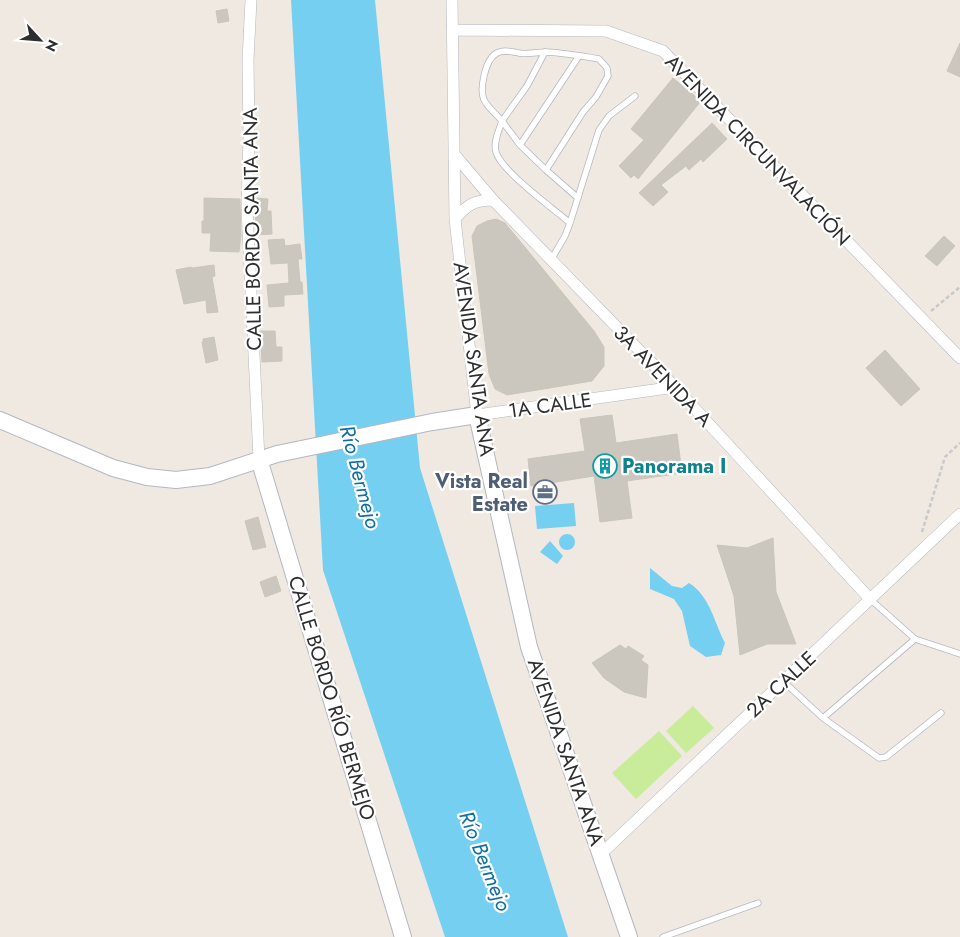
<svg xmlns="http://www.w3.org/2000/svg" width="960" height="937" font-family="Jost,sans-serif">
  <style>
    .pitch { fill: #c9ec9a }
    .water { fill: #75cff0 }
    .building { fill: #cbc7bf; stroke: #cbc5ba }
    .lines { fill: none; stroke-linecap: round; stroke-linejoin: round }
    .lane-casing { stroke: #b4b7c1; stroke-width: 7 }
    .street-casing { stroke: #b4b7c1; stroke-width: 12 }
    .secondary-casing { stroke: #b4b7c1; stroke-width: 18 }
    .path { stroke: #c9c9c9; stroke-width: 2.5; stroke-dasharray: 4 2.5; stroke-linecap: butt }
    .lane { stroke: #fff; stroke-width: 5.5 }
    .street { stroke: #fff; stroke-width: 11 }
    .secondary { stroke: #fff; stroke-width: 16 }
    .labels { text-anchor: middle; stroke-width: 4.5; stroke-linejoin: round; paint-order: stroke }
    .street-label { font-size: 20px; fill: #2e2e2e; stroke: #fff }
    .culture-label { font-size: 20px; font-weight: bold; fill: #0d838f; stroke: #fff; text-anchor: start }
    .service-label { font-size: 20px; font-weight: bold; fill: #4e5e75; stroke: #fff; text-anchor: end }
    .water-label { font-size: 21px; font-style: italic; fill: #0d6fa3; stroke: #fff }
  </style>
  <rect width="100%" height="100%" fill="#efe9e1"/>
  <path class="pitch" d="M693 706 714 728 686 753 666 731Z
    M659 731 682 756 636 799 612 773Z"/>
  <path class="water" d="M291 0H375L420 468 568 937H445L323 570Z
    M574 503 576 526 537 529 535 506Z
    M559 542a8 8 0 1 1 16 0a8 8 0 1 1-16 0Z
    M550 541 563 556 557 564 540 552Z
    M650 568 672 586 682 588 689 583C710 596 714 622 725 643L721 655 706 657 690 646 682 611 674 599 650 589Z"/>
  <path class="building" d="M227 9 229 21 218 23 216 11Z
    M960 43V77L947 71Z
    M673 78 701 101 638 179 634 175 631 178 619 166 644 140 631 129Z
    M712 123 727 139 703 162 701 159 689 170 686 166 661 185 668 192 653 206 639 193Z
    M204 198 240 199 241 235 239 252 210 251 211 233H202V221H204Z
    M255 198 268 199 267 211H271L272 234 256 235Z
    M496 219 505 223 594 331 604 347V366L592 381 507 395 495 389 489 374 472 236 477 226 487 221Z
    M944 236 955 246 937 266 925 256Z
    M284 239 285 246 300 244 302 259H298L300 282H302L303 294 284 295V306L269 307 267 285 289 283 288 263 271 264 268 240Z
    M214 265 215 276 212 277 218 312 207 313 206 300 184 304 176 270 191 267 192 268Z
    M260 331H275L276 347H282V361L262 362Z
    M214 337 218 360 206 363 202 342H203V339Z
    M885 350 920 389 901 406 866 368Z
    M612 415 616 443 677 434 682 473 627 481 632 518 600 522 594 476 531 486 528 459 585 451 580 419Z
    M258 517 266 547 253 550 245 521Z
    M773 538 776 592 796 644H767L740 655 734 596 717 545 747 548Z
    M276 576 281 591 265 597 260 582Z
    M620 645 626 649 628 646 644 656 641 660 648 665 646 698 624 692 604 678 592 663Z"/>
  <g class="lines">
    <g class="lane-casing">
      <path id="lane" d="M545 52 527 86 502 121C487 104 478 102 484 76 486 67 489 57 497 53 505 49 511 52 519 53 528 55 537 52 546 52 564 53 582 56 599 59L607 68 608 76 596 97 583 112 546 170 520 145 579 56
        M502 121C499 130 493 143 496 152 501 171 554 209 570 223L565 236 551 260
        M502 121 520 145
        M546 170 578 198
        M570 223 599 130 609 116 635 96
        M870 599 915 639 960 654
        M783 681 823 718 879 758 886 757 941 713
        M823 718 915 639
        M663 937 758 903"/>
    </g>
    <g class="street-casing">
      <path id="street" d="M251 0 248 60 249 137 247 208 259 459
        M452 0 455 219 477 415 675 387
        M452 30 606 31 663 51 960 358
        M454 154 493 200 675 387 870 599
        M455 219C467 205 474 200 493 200
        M602 853 960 514"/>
    </g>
    <g class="secondary-casing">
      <path id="secondary" d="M0 420 113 468 147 477 176 480 210 476 277 454 432 422 477 415 529 647 629 937
        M259 459 403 937"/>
    </g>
    <path class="path" d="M931 311 960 287
      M922 532 945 457 960 443"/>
    <use href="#lane" class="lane"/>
    <use href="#street" class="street"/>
    <use href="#secondary" class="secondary"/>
  </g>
  <defs>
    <g id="building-ring" transform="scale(1.25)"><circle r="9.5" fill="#fff" stroke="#0f9aa8" stroke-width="1.5"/><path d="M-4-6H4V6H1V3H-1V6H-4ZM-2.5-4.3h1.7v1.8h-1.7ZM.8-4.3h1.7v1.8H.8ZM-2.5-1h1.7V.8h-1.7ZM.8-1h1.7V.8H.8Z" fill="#0f9aa8"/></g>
    <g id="office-ring" transform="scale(1.25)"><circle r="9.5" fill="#fff" stroke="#5c6f8a" stroke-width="1.5"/><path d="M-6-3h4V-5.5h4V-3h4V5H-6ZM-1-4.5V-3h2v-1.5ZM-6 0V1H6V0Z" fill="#5c6f8a"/></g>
  </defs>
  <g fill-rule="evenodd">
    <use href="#building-ring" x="605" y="466"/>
    <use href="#office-ring" x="545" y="492"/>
  </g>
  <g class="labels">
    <g class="street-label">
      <text transform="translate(758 150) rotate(46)" y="7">AVENIDA CIRCUNVALACIÓN</text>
      <text transform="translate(252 229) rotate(-91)" y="7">CALLE BORDO SANTA ANA</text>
      <text transform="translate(474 359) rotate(82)" y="7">AVENIDA SANTA ANA</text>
      <text transform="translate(663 376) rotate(46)" y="7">3A AVENIDA A</text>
      <text transform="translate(550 405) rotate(-8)" y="7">1A CALLE</text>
      <text transform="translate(781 684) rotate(-43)" y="7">2A CALLE</text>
      <text transform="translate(332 698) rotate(73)" y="7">CALLE BORDO RÍO BERMEJO</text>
      <text transform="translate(566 752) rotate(71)" y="7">AVENIDA SANTA ANA</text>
    </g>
    <g class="culture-label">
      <text x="622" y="473">Panorama I</text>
    </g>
    <g class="service-label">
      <text x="528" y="488">Vista Real<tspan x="528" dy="23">Estate</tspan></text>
    </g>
    <g class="water-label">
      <text transform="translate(360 477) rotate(75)" y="7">Río Bermejo</text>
      <text transform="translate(485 861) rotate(68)" y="7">Río Bermejo</text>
    </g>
  </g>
  <g transform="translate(40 40) rotate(116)" stroke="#ffffff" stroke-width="4" paint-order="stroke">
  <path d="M0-4L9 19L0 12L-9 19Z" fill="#2e2e2e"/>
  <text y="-8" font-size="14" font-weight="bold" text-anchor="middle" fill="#2e2e2e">N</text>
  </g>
</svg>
